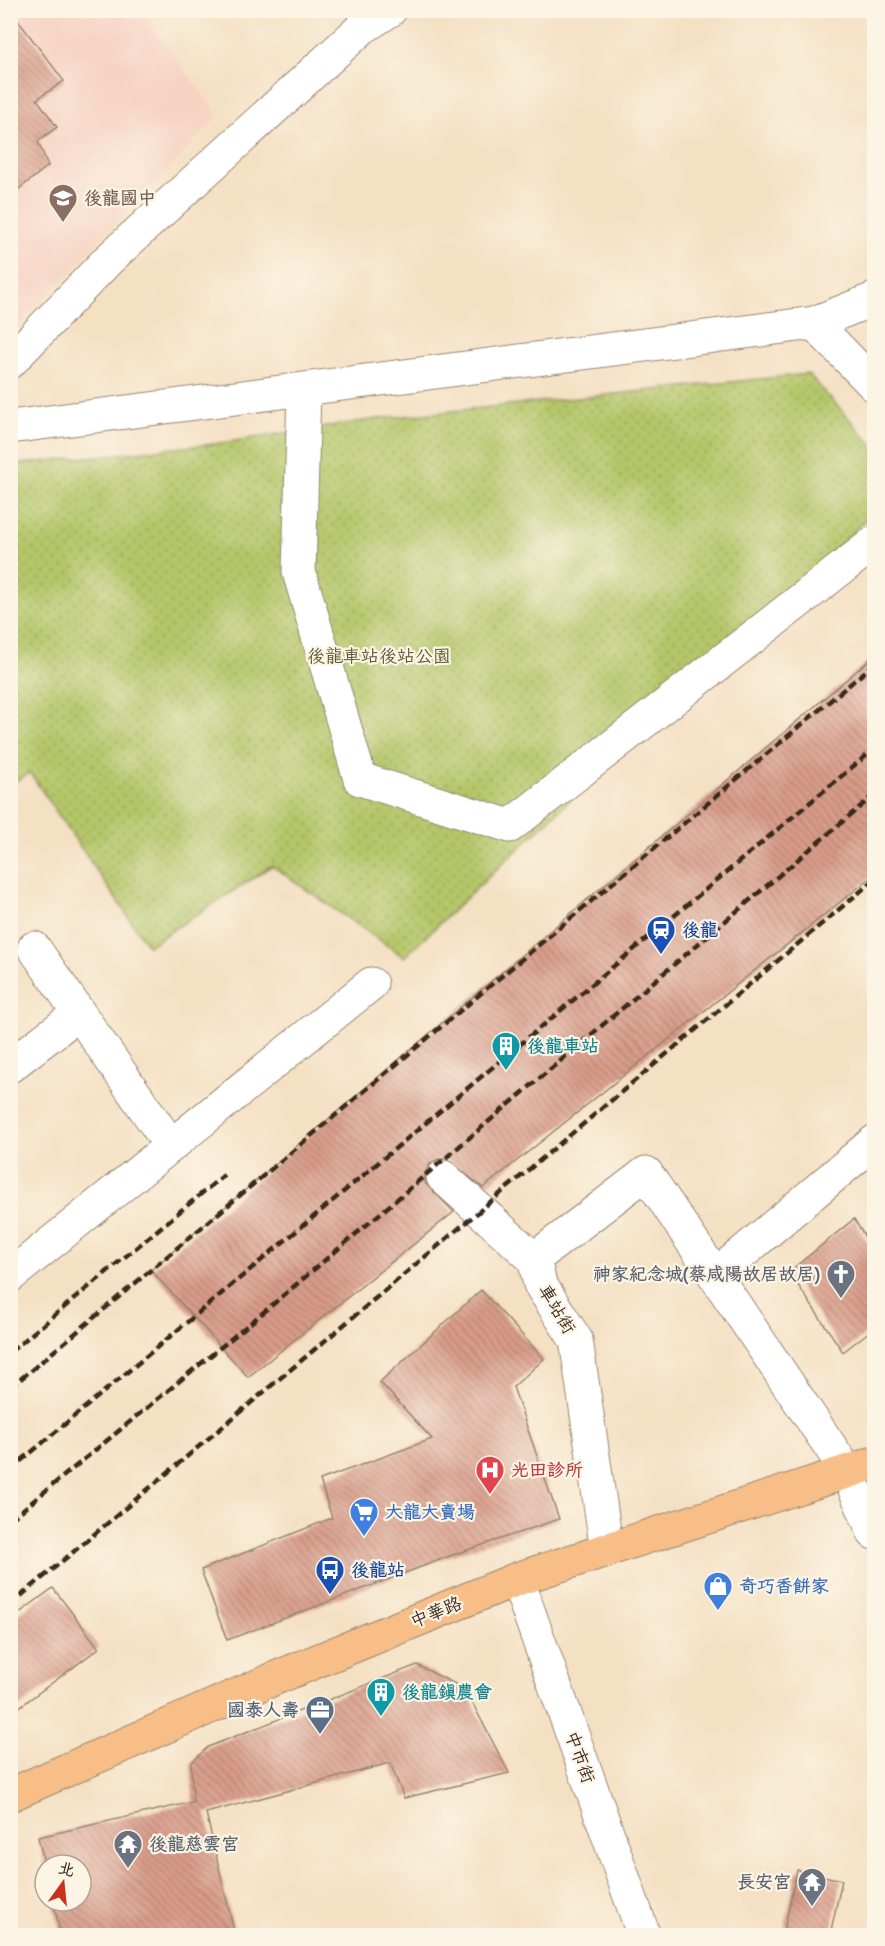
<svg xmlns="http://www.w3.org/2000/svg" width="885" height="1946" font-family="Delius,'LXGW WenKai TC',sans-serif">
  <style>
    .built { fill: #f6d2c3 }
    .park { fill: url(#park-dots); stroke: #787844; stroke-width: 1.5 }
    .building { fill: url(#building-back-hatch) }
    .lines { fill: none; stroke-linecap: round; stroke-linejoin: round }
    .minor-casing { stroke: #988570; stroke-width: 35 }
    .major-casing { stroke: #988570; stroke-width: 35 }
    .minor { stroke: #fff; stroke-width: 33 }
    .major { stroke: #f7be87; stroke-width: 33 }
    .rail { stroke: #3b2a1e; stroke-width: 4.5; stroke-dasharray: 9 4.5; stroke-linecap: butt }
    .labels { text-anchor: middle; stroke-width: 4.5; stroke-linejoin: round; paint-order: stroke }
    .education-label { font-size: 18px; font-weight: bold; fill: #785e54; stroke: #fcf5e5; text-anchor: start }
    .park-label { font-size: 18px; fill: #5f5934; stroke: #fcf5e5 }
    .transit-label { font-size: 18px; font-weight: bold; fill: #164399; stroke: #fcf5e5; text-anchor: start }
    .culture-label { font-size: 18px; font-weight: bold; fill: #0d838f; stroke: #fcf5e5; text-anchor: start }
    .worship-label { font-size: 18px; font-weight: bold; fill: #5b616d; stroke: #fcf5e5; text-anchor: end }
    .street-label { font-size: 18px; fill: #3b2a1e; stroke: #fcf5e5 }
    .health-label { font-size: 18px; font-weight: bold; fill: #be3a42; stroke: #fcf5e5; text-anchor: start }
    .shop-label { font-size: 18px; font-weight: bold; fill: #366cbe; stroke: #fcf5e5; text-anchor: start }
    .service-label { font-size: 18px; font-weight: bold; fill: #4e5e75; stroke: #fcf5e5; text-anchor: end }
  </style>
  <defs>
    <pattern id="park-dots" width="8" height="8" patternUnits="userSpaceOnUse" patternTransform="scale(1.5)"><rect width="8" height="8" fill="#b4c669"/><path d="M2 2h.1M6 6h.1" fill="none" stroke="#94a156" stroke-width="1.8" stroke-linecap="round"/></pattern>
    <pattern id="building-back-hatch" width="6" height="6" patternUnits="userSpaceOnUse" patternTransform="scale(1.5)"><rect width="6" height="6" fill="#d99c8a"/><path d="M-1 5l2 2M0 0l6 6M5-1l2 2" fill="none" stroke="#b17f70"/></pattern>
  </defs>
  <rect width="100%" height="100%" fill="#fcf5e5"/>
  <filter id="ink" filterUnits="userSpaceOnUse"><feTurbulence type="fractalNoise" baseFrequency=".0167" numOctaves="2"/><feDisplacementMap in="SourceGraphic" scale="12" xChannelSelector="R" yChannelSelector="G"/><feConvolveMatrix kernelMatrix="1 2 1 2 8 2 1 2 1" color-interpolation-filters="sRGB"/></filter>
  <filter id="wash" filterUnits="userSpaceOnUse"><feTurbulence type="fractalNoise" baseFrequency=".008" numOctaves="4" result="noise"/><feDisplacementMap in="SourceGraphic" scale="24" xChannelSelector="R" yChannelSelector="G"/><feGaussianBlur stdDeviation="1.35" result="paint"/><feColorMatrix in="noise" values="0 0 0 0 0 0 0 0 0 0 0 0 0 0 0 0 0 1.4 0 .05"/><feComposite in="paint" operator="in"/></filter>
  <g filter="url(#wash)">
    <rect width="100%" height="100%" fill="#f4e0c3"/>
    <path class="built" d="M11 11H140L219 116 11 332Z"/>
    <path class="park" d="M808 374 874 446V512L404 957 272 866 148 946 30 773 11 784V465L214 444 376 419Z"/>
    <g id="blocks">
      <path class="building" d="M10 10 64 81 37 99 57 127 38 141 48 166 10 196Z
        M874 656V875L483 1188 447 1159H438L430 1164 425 1173V1183L454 1212 248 1377 151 1270Z
        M854 1219 874 1252V1328L843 1352 789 1272Z
        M481 1290 544 1359 513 1387 559 1519 450 1556 227 1640 201 1570 332 1518 320 1480 432 1439 380 1382Z
        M53 1588 99 1648 10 1714V1620Z
        M417 1665 465 1689 509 1773 404 1798 390 1763 206 1813 235 1935H61L53 1901H81V1865L45 1866 38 1837 193 1802 191 1763 208 1747Z
        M797 1870 842 1880 830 1935H783Z"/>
    </g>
  </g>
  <g filter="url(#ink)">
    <use href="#blocks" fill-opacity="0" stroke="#988570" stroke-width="1.5"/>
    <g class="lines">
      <g class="minor-casing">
        <path id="minor" d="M814 323 874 385
          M10 362 109 259 362 28 390 10
          M304 390 299 572 360 779 510 826 874 543
          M10 427 814 323 874 299
          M34 948 171 1146
          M10 1066 79 1013
          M443 1177 534 1259
          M10 1276 371 984
          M715 1276 874 1142
          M607 1551 576 1340 540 1284 534 1259 646 1173 848 1473 874 1533
          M517 1579 644 1936"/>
      </g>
      <g class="major-casing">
        <path id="major" d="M10 1795 278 1677 517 1579 874 1463"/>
      </g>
      <use href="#minor" class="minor"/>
      <use href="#major" class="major"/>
      <path class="rail" d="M10 1352 224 1175
        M10 1388 874 664
        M10 1470 874 749
        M10 1520 265 1311 874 795
        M10 1605 874 880"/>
    </g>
  </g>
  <defs>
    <g id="school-pin" transform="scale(1.5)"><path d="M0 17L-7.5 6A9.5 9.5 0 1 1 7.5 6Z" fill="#8d6e63" stroke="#fcf5e5"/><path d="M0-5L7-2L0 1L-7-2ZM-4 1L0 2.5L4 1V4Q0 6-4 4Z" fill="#fff"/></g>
    <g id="station-pin" transform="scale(1.5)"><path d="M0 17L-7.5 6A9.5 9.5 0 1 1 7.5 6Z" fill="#1a4fb4" stroke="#fcf5e5"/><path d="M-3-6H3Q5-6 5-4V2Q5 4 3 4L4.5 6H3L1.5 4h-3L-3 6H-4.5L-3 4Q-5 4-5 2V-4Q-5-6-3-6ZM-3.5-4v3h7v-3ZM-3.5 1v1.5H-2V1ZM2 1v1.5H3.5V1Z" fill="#fff"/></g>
    <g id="building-pin" transform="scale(1.5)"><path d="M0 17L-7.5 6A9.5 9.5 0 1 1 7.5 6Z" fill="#0f9aa8" stroke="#fcf5e5"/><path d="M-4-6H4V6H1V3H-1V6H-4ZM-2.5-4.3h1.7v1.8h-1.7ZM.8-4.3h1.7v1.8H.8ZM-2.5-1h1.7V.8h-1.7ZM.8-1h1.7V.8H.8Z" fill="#fff"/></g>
    <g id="church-pin" transform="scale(1.5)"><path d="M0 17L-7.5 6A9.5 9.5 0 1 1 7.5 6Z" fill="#6b7280" stroke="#fcf5e5"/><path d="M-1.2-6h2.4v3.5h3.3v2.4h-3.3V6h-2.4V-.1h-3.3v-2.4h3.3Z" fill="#fff"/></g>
    <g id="hospital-pin" transform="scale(1.5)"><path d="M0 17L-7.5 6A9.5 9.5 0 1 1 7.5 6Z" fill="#e0444e" stroke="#fcf5e5"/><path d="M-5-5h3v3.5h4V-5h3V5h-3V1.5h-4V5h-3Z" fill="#fff"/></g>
    <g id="supermarket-pin" transform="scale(1.5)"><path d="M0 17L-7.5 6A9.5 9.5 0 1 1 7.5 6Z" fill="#3f7fe0" stroke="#fcf5e5"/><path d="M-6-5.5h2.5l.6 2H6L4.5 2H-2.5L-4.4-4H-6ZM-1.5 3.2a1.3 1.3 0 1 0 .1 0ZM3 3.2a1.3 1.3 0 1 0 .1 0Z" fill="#fff"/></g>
    <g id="bus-pin" transform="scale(1.5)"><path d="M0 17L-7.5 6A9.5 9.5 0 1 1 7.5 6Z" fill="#1a4fb4" stroke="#fcf5e5"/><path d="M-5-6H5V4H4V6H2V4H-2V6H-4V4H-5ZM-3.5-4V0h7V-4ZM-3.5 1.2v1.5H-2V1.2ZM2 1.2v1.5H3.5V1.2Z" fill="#fff"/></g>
    <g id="shop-pin" transform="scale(1.5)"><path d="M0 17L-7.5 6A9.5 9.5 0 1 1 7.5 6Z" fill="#3f7fe0" stroke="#fcf5e5"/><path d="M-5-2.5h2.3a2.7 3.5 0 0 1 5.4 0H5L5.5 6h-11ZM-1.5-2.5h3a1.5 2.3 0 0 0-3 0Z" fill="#fff"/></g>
    <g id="office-pin" transform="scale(1.5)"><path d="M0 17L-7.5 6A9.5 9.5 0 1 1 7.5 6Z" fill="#5c6f8a" stroke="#fcf5e5"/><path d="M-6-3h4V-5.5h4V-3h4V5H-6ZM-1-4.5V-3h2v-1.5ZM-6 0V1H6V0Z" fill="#fff"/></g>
    <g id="temple-pin" transform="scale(1.5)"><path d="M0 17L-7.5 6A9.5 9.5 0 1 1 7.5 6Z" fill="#6b7280" stroke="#fcf5e5"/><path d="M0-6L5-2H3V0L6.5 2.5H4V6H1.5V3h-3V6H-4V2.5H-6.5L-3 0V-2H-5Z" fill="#fff"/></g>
  </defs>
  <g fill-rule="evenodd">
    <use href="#school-pin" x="63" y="198"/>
    <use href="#station-pin" x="661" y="930"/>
    <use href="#building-pin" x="506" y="1046"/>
    <use href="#church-pin" x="841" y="1274"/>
    <use href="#hospital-pin" x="490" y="1470"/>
    <use href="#supermarket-pin" x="364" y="1512"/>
    <use href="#bus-pin" x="330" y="1570"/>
    <use href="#shop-pin" x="718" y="1586"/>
    <use href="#building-pin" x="381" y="1692"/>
    <use href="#office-pin" x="320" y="1710"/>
    <use href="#temple-pin" x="128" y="1844"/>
    <use href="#temple-pin" x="812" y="1882"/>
  </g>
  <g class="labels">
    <g class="education-label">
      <text x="84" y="204">後龍國中</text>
    </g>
    <g class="park-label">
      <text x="379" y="662">後龍車站後站公園</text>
    </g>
    <g class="transit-label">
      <text x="682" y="936">後龍</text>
      <text x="351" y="1576">後龍站</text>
    </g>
    <g class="culture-label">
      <text x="527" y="1052">後龍車站</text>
      <text x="402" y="1698">後龍鎮農會</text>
    </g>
    <g class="worship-label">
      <text x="820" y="1280">神家紀念城(蔡咸陽故居故居)</text>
      <text x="149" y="1850" text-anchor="start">後龍慈雲宮</text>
      <text x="791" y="1888">長安宮</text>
    </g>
    <g class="street-label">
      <text transform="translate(557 1309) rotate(59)" y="6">車站街</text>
      <text transform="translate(436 1612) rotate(-22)" y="6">中華路</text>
      <text transform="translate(580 1757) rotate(70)" y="6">中市街</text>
    </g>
    <g class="health-label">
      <text x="511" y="1476">光田診所</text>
    </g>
    <g class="shop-label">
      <text x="385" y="1518">大龍大賣場</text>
      <text x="739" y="1592">奇巧香餅家</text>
    </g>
    <g class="service-label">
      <text x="299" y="1716">國泰人壽</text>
    </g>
  </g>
  <rect width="885" height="1946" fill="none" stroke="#fcf5e5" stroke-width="36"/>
  <g transform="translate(63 1883) rotate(15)"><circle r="28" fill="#fcf5e5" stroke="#afa495" stroke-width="1.5"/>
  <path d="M0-4.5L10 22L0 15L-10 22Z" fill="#c8321e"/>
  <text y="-9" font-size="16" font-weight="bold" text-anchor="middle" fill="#3b2a1e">北</text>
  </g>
</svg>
